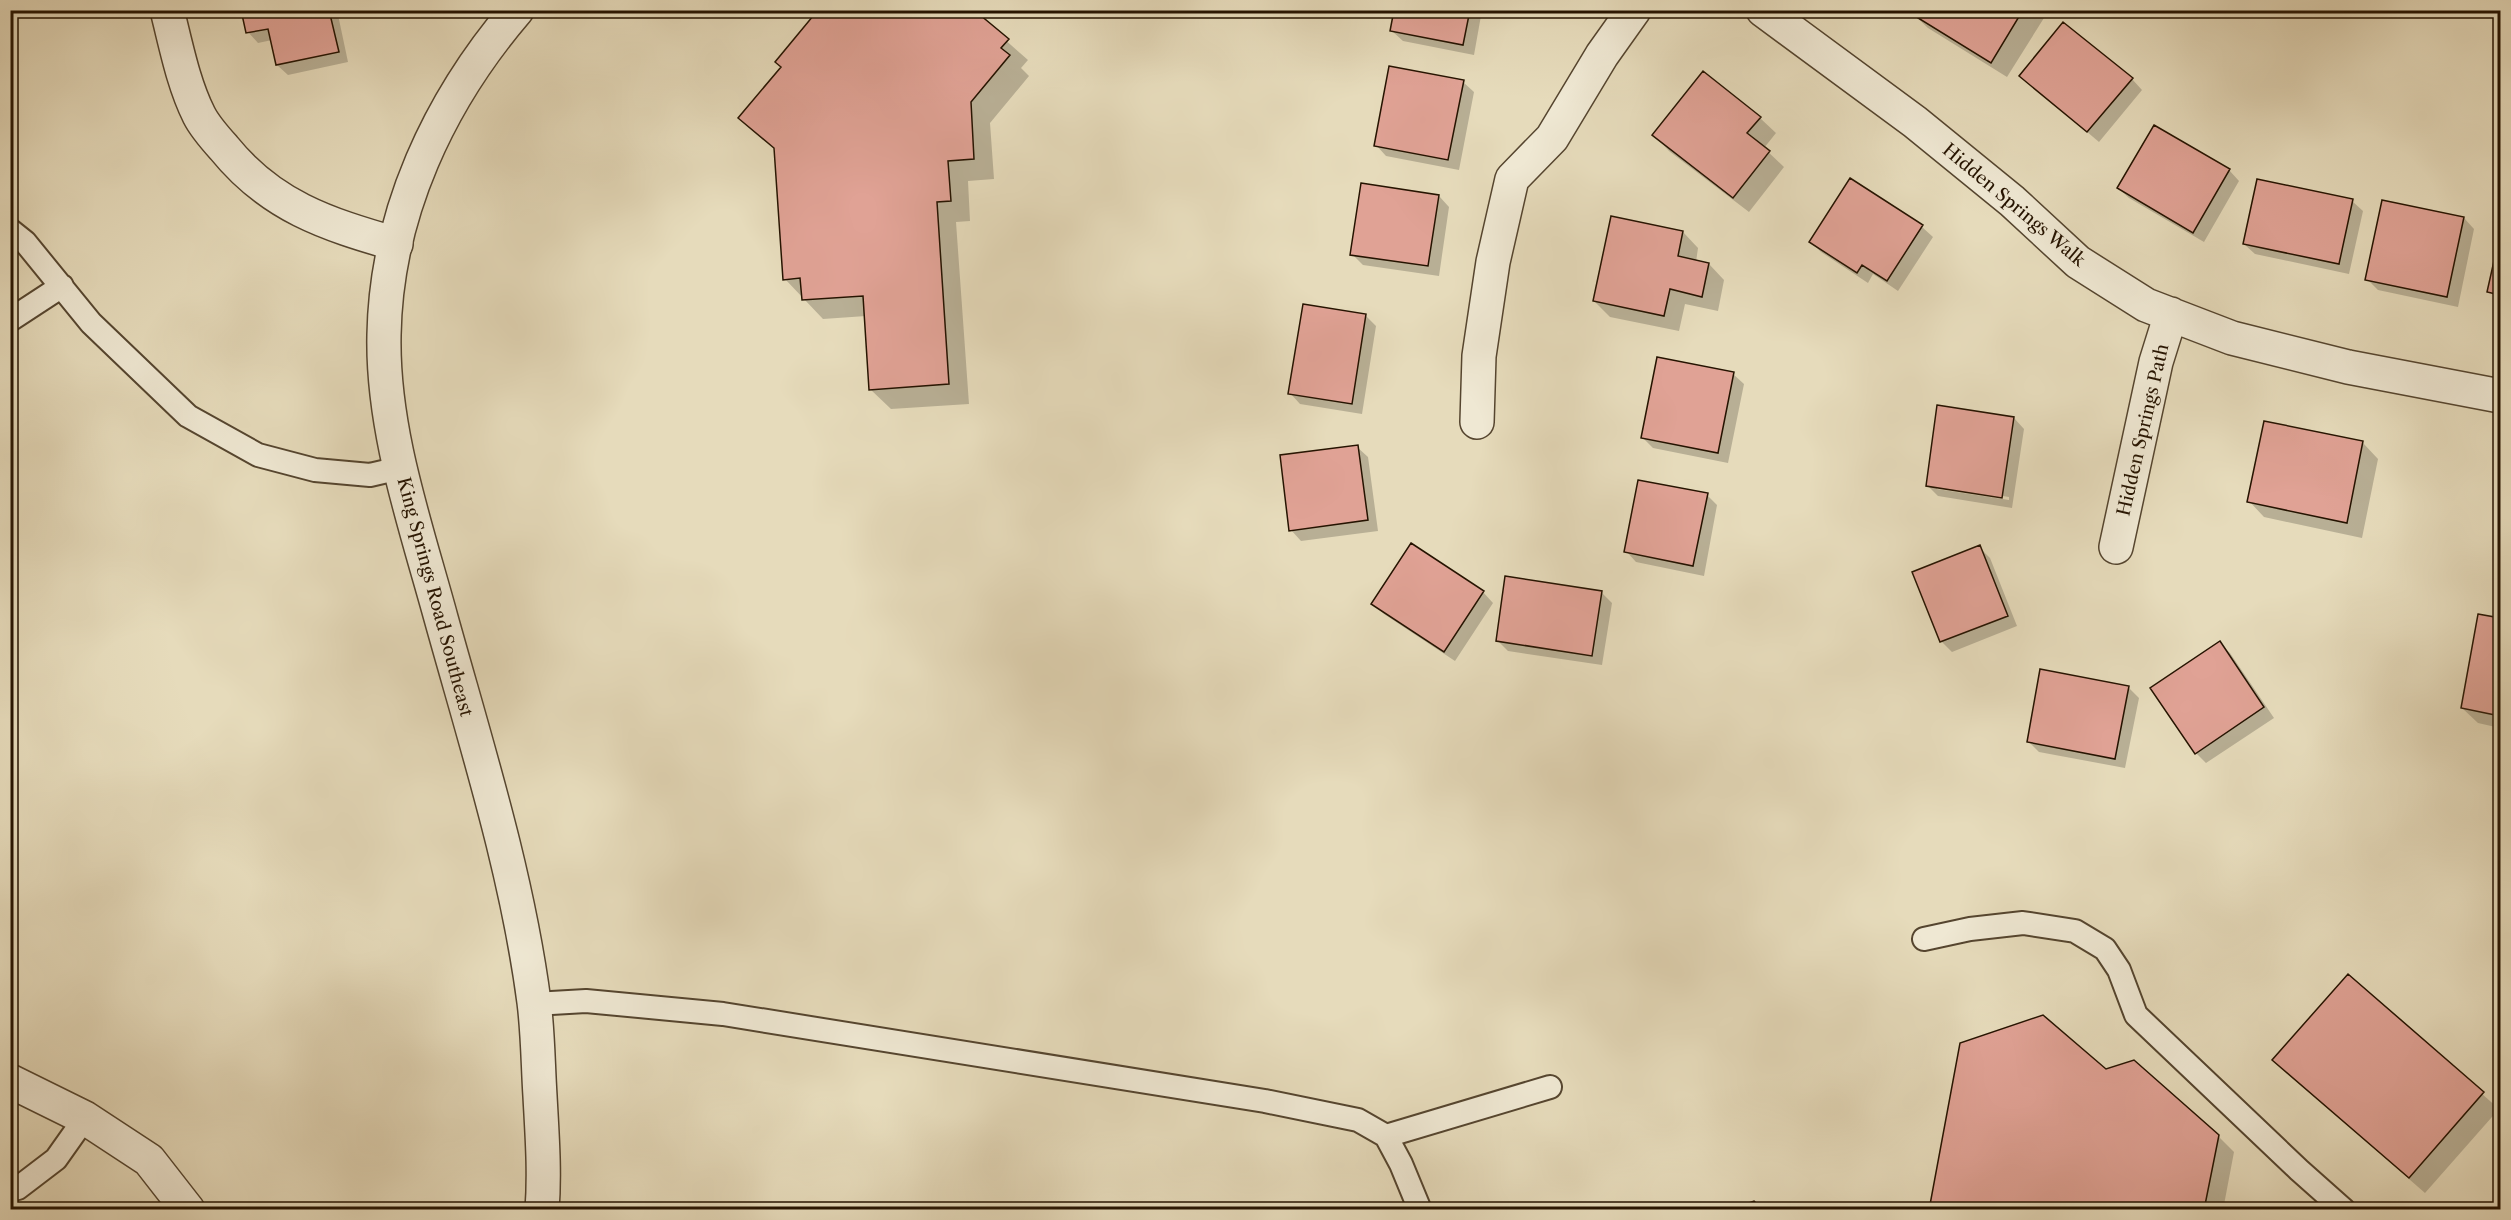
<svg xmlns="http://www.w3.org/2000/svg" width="2511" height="1220" font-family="'Libre Caslon Text',serif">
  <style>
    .shadow { fill: #0003; fill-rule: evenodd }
    .building { fill: #e0a295; stroke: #251300; stroke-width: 1.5 }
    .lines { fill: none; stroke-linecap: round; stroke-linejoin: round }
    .service-casing { stroke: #55452f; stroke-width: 26 }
    .minor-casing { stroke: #55452f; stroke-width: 36 }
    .tertiary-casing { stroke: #55452f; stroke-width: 36 }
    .service { stroke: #efe8d3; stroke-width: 22 }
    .minor { stroke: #efe8d3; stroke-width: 33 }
    .tertiary { stroke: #efe8d3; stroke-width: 33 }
    .labels { text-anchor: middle; stroke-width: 6; stroke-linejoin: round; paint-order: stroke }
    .street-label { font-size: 18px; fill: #251300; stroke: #efe8d3 }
  </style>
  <rect width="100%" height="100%" fill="#e6dbbb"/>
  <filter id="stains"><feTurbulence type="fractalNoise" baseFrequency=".00333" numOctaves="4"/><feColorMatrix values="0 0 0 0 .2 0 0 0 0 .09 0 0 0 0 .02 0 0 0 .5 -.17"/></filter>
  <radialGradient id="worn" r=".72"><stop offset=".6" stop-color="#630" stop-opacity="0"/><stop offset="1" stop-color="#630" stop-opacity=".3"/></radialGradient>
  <path class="shadow" d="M243 10H337L348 62 288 75 277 65 272 40 258 43 248 32Z
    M820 10H978L976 14 1028 60 1021 68 1029 76 990 123 994 179 968 181 970 221 956 222 969 404 891 409 870 389 866 316 823 319 785 279 776 151 740 118 783 67Z
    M1396 10H1482L1474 55 1403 41 1392 31Z
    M1914 10H2049L2007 77 1928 28 1912 13Z
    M2021 76 2132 79 2142 90 2099 142Z
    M1463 82 1474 92 1459 170 1386 156 1376 145Z
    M1760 118 1776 133 1764 148 1784 167 1749 212 1669 151 1654 135Z
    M2229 170 2239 181 2204 242 2129 198 2118 188Z
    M1851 180 1922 227 1933 237 1898 291 1873 274 1868 283 1821 252 1811 242Z
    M1439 196 1449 207 1439 276 1363 265 1352 254Z
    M2352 201 2363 211 2349 274 2255 254 2244 244Z
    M2464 218 2474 229 2458 307 2378 290 2367 279Z
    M1683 232 1698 248 1696 262 1709 264 1724 280 1718 311 1685 304 1679 331 1610 317 1594 301Z
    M2500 237V302L2489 291Z
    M1366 316 1376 326 1362 414 1300 404 1290 393Z
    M1733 374 1744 384 1728 463 1653 448 1643 438Z
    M2014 418 2024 429 2012 508 1938 496 1927 485ZM1937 486 2009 497V500L1937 489Z
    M2265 422 2363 443 2378 459 2362 538 2264 517 2249 501Z
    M1357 447 1368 457 1378 531 1301 541 1291 530Z
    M1707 495 1717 505 1704 576 1636 562 1626 551Z
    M1979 547 1990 558 2017 626 1952 652 1941 641Z
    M1483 592 1493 603 1455 661 1384 614 1373 604Z
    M1602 593 1612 603 1602 665 1508 651 1497 640Z
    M2479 616 2500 620V728L2478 723 2462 708Z
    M2219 643 2230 653 2274 718 2206 763 2196 753Z
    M2128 687 2139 698 2125 768 2039 752 2028 741Z
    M2349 976 2499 1109 2425 1193 2290 1075Z
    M2105 1071 2218 1136 2234 1152 2223 1210H1931Z"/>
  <path class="building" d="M241 10H329L339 52 276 65 268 29 246 33Z
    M818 10H974L1009 39 1001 48 1010 55 971 102 974 159 948 161 951 201 937 202 949 384 869 390 863 296 802 300 800 278 783 280 774 148 738 118 781 67 775 62Z
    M1394 10H1470L1463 45 1390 31Z
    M1912 10H2023L1991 63 1910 13Z
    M2063 22 2133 78 2087 132 2019 76Z
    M1389 66 1464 80 1448 160 1374 146Z
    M1703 71 1761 117 1747 133 1770 151 1733 198 1652 135Z
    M2154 125 2230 169 2193 233 2117 188Z
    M1850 178 1923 225 1887 281 1862 265 1857 273 1809 242Z
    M2257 179 2353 199 2339 264 2243 244Z
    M1361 183 1439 195 1428 266 1350 255Z
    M2382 200 2464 217 2447 297 2365 280Z
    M1611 216 1683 231 1678 256 1709 263 1702 297 1670 289 1664 316 1593 301Z
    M2500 234V295L2487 292Z
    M1303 304 1366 314 1352 404 1288 394Z
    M1657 357 1734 372 1718 453 1641 438Z
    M1937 405 2014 417 2002 498 1926 486Z
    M2264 421 2363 441 2347 523 2247 502Z
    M1358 445 1368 520 1289 531 1280 455Z
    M1638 480 1708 493 1693 566 1624 552Z
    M1411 543 1484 591 1444 652 1371 604Z
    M1980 545 2008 616 1940 642 1912 572Z
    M1505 576 1602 591 1592 656 1496 641Z
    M2478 614 2500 618V716L2461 708Z
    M2220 641 2264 707 2195 754 2150 688Z
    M2040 669 2129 686 2115 759 2027 742Z
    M2348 974 2484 1092 2409 1178 2272 1060Z
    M2043 1015 2106 1069 2134 1060 2219 1135 2204 1210H1929L1960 1043Z
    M1754 1201 1763 1210H1729Z"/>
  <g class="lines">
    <g class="service-casing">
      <path id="service" d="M10 230 25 242 91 323 188 416 258 455 315 470 370 475 400 468
        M10 320 62 286
        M1924 939 1970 929 2023 923 2075 931 2105 949 2119 970 2136 1015 2299 1170 2344 1210
        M534 1004 586 1001 723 1014 1265 1101 1358 1120 1386 1136 1401 1164 1420 1210
        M1386 1136 1550 1087
        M10 1190 18 1188 56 1159 85 1118"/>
    </g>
    <g class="minor-casing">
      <path id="minor" d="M167 10C176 45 183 83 199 115 205 127 215 138 224 148 271 206 326 224 396 244
        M1763 10 1915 122 2012 201 2078 262 2146 305 2232 338 2348 367 2500 396
        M1477 422 1479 356 1493 262 1512 179 1552 138 1602 55 1634 10
        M2116 547 2156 362 2171 314
        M10 1081 85 1118 149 1160 188 1210"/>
    </g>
    <g class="tertiary-casing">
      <path id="tertiary" d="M517 10C439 101 386 214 384 335 382 431 416 526 441 618 476 744 517 872 534 1002 538 1033 538 1065 540 1096 542 1134 545 1172 542 1210"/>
    </g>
    <use href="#service" class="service"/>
    <use href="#minor" class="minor"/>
    <use href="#tertiary" class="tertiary"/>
  </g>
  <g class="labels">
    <g class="street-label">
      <text transform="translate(2014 205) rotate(40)" y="6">Hidden Springs Walk</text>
      <text transform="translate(2143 430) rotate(-77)" y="6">Hidden Springs Path</text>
      <text transform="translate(435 597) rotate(75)" y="6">King Springs Road Southeast</text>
    </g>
  </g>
  <rect width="2511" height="1220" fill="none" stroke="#e6dbbb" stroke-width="36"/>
  <rect x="12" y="12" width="2487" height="1196" fill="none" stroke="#251300" stroke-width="3"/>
  <rect x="18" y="18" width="2475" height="1184" fill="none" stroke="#251300" stroke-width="1.5"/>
  <rect width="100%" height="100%" filter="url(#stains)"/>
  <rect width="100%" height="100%" fill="url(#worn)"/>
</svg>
